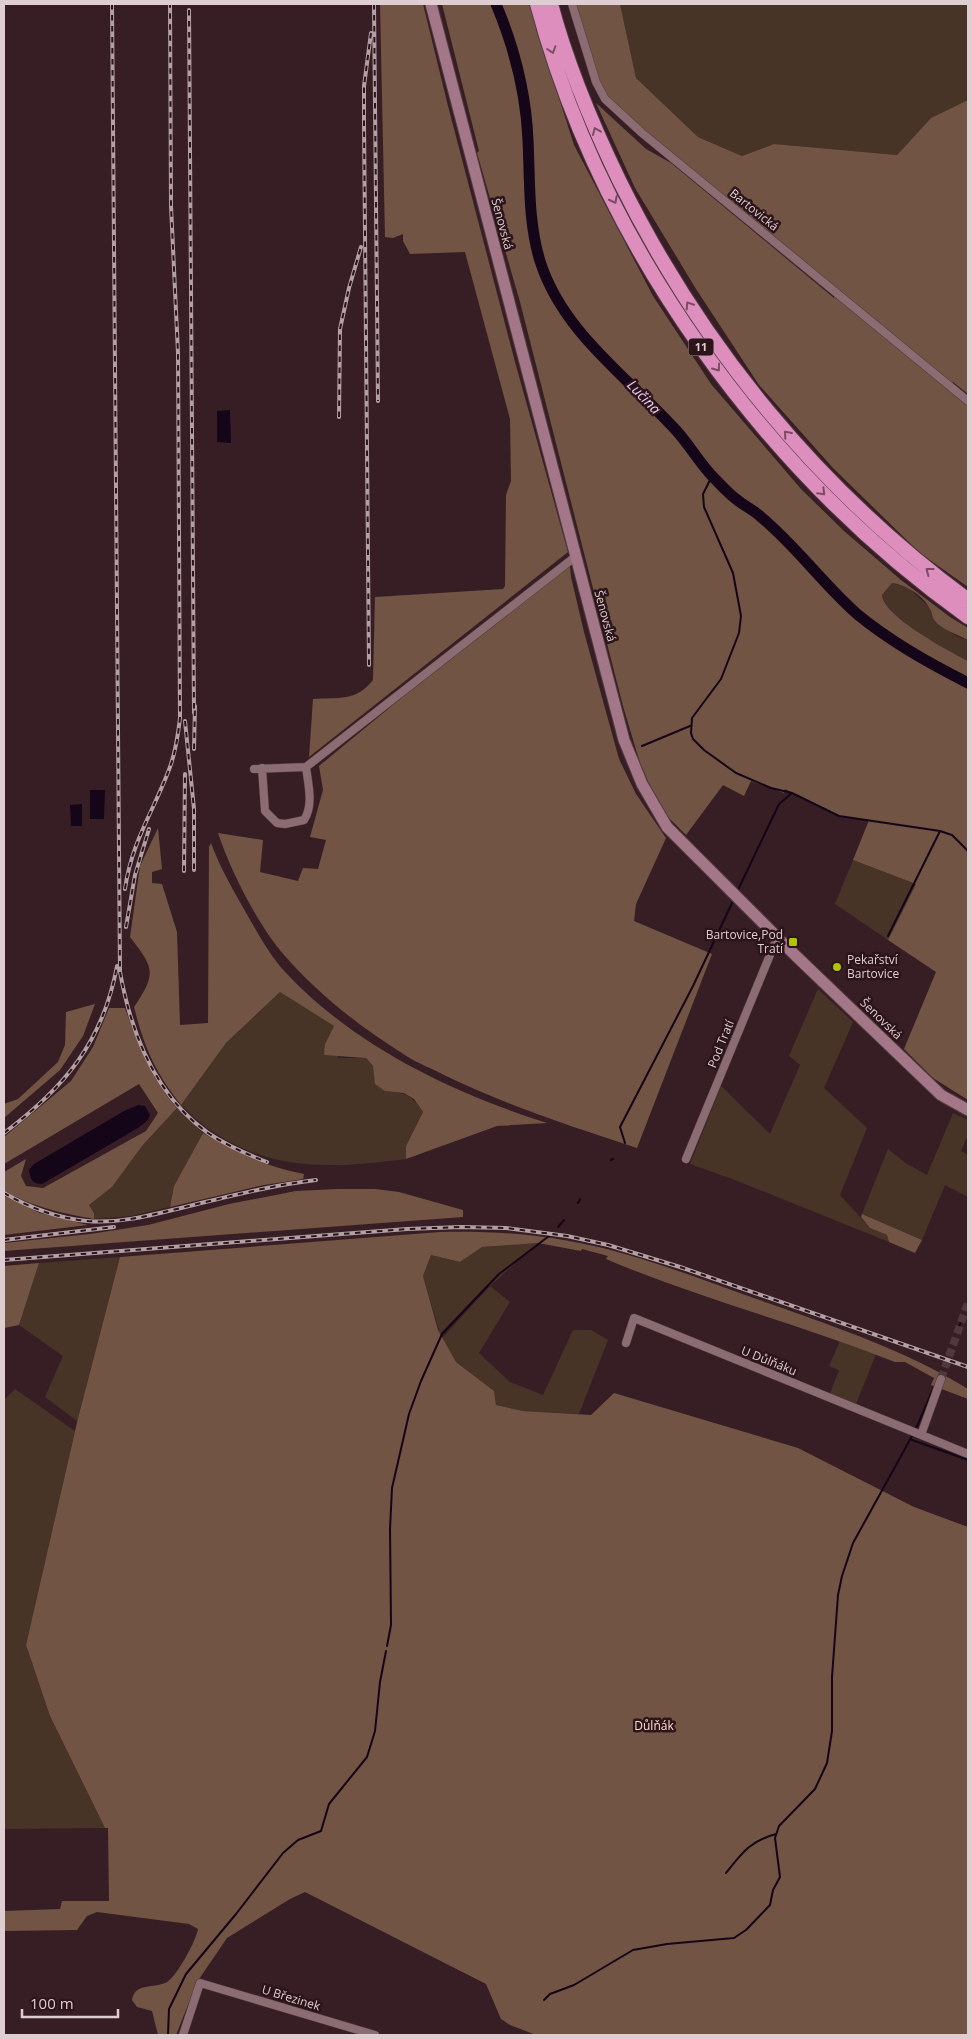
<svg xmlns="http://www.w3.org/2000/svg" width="972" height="2039" font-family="'Open Sans',sans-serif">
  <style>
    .green { fill: #483327 }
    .forest { fill: #725444 }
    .water { fill: #150518 }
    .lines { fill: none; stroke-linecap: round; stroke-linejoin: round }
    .stream { stroke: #150518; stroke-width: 2 }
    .river { stroke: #150518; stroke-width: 11 }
    .street-tunnel { stroke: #50383e; stroke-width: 8; stroke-dasharray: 8 4; stroke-linecap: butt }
    .street-casing { stroke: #4f3b40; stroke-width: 9 }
    .secondary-casing { stroke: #4f3b40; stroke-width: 13 }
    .highway-casing { stroke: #4f3b40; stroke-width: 16 }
    .street { stroke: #8a6c72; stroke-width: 8 }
    .secondary { stroke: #a37688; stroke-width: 11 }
    .highway { stroke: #dd8ebd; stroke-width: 14 }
    .rail-casing { stroke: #b3a0a4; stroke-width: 4 }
    .rail { stroke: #2c151a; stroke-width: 2; stroke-dasharray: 5.5; stroke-linecap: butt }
    .oneway { stroke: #7c4b63 }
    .poi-dot { fill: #b0c500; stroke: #2c151a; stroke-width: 2 }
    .labels { text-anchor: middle; stroke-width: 5; stroke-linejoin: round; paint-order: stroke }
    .shield { fill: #2c151a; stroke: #a9969a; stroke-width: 1 }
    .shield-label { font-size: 11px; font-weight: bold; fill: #dfced1 }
    .street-label { font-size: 12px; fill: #dfced1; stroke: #2c151a }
    .poi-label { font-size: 12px; fill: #dfced1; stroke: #2c151a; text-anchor: end }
    .park-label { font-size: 12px; fill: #ffdcc9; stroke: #2c151a }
    .water-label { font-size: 14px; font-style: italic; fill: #f4ccfb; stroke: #2c151a }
  </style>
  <rect width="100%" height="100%" fill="#371e24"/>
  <path class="green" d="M620 4H968V100L931 118 897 155 774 144 742 156 698 137 636 78Z
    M892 583 909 588 930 608 934 621 958 637 968 640V661C948 651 885 617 882 595Z
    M853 860 916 884 888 940 835 904Z
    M818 989 853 1022 824 1088 867 1128 840 1195 870 1228 887 1235 889 1242 735 1180 690 1164 721 1086 770 1134 800 1065 789 1056Z
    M280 992 334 1026 325 1044 339 1058H366L373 1066 385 1091C406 1093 411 1094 423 1112L406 1146V1159C334 1168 273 1173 210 1130 199 1123 190 1113 181 1105L226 1043Z
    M177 1108 203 1133 174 1186 170 1207 131 1216 94 1219V1213L89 1205 112 1187 142 1146Z
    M953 1113 968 1120V1135L961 1151 968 1155V1197L945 1185 922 1240 862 1214 888 1149 907 1164 927 1175Z
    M538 1243 490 1286 510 1302 479 1353 510 1382 543 1395 573 1330H591L608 1340 579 1414 523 1411 496 1405 494 1391 456 1362 442 1338 490 1286 487 1285 440 1334 423 1276 431 1255 460 1262 482 1247Z
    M120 1257 77 1421 45 1397 63 1356 19 1325 39 1263Z
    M840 1341 876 1354 856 1404 830 1394 839 1370 829 1366Z
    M15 1389 75 1431 26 1645 50 1716 105 1828 4 1829V1400Z"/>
  <path class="forest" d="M380 4H423L448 106 515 362 568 552 309 757 313 699C338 697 356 702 373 680L375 597 503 589 505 586 506 495 511 481 510 419 465 252 410 254 403 241V234L393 238 385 237Z
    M442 4H529L574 145 653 296 711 384 801 489 844 531 901 580 950 617 968 628V640C958 635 941 629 934 620 932 617 932 612 930 609 923 595 906 585 892 583L882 595C884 617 949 651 968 661V1100L933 1078 904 1049 936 972 888 940 916 884 853 860 869 820 839 816 785 789 784 793 751 781 744 796 723 785 686 835 668 817 650 786 640 763 623 706 520 302 477 153 479 151Z
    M572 4H620L636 78 698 137 742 156 774 144 897 155 931 118 968 100V394L953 382 949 388 968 403V587L920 553 833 468 759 385 696 289 635 188 596 103 646 149 671 163 834 298 837 289 605 99Z
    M570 566 571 577 584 632 619 759 636 794 666 838 636 904 634 921 712 954 637 1148C571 1126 505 1105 442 1074 431 1068 419 1064 408 1057 363 1029 320 996 285 956 259 927 230 870 218 833L263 840 260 872 298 881 303 868 318 869 326 840 310 837 323 790 319 766 434 671Z
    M158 828 162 869 152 872V883L162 884 177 932 180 1025 208 1023 209 847 211 843C219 865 230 884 241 904 255 928 268 954 287 974 356 1047 453 1093 547 1123L497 1126 406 1159V1146L423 1112 414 1099 404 1093 385 1091 375 1084 373 1066 366 1058 324 1055 325 1044 334 1026 280 992 226 1043 181 1105C155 1072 144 1047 134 1007 157 973 154 968 130 937L140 866Z
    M95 1004 83 1036 60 1070 4 1118V1104L18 1099 58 1062 65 1045 66 1012Z
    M109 1008H125C138 1043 151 1079 177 1108L142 1146 112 1187 89 1205 94 1213V1219C60 1213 34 1207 4 1191V1172L26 1159 21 1176 26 1186 43 1188 146 1131 158 1113 139 1084 4 1164V1137L71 1081 93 1047Z
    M203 1133C238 1153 264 1166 304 1174L303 1179 264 1185 170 1207 174 1186Z
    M338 1189H375L399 1192 463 1210V1217L4 1251V1243L90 1234 148 1225 229 1204 296 1191Z
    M4 1196 40 1213 88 1225 4 1235Z
    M862 1214 922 1240 915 1253 889 1242 887 1235 870 1228 861 1217Z
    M440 1232C483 1231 526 1233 569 1241 638 1253 704 1281 771 1304 838 1328 907 1351 968 1389V1399L931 1385 934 1378 905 1362H895C800 1324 700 1299 606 1259L608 1256 582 1249 581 1251 538 1243 482 1247 460 1262 431 1255 423 1276 438 1330 456 1362 494 1391 496 1405 523 1411 591 1415 614 1393 798 1448 914 1507 968 1527V2035H536L510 2025 501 2019 486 1984 305 1892 290 1899 227 1938 197 1982 176 2035H158L152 2011 137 2007 132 2000C135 1982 154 1989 167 1982 177 1976 196 1941 198 1929L189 1924 97 1912 87 1916 77 1930 4 1931V1911L60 1909 62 1901H109L108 1828H105L50 1716 26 1645 78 1418 120 1257Z
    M39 1263 19 1325 4 1328V1266Z"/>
  <path class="water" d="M230 410 231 443 217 442V411Z
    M90 790H105L104 819H90Z
    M82 804V826H71L70 805Z
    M138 1105 145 1106 150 1115 148 1120 138 1128 42 1184C33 1184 30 1179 29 1170L34 1164 124 1111Z"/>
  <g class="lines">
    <path class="stream" d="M712 476 703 494 704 507 733 573 741 616 739 633 721 679 692 718 691 733 693 739 704 750 736 773 771 788 792 793 779 804 737 892
      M642 746 690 726
      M792 793 839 816 940 831 952 835 968 851
      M888 936 940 831
      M625 1143 620 1127 693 986 732 903
      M611 1160 613 1159
      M578 1203 580 1199
      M558 1227 564 1220
      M956 1333 961 1322
      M944 1365V1364
      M915 1431 934 1387
      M912 1440 968 1460
      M387 1646 391 1625 390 1529 392 1488 409 1414 421 1381 442 1334 499 1274 549 1236
      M726 1873C742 1853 750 1841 776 1834
      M544 2000 550 1994 574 1985 633 1950 667 1944 734 1938 746 1930 770 1905 773 1890 780 1877 775 1838 779 1826 815 1789 827 1763 832 1731V1677L838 1595 842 1576 853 1543 912 1436
      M168 2035 169 2009 186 1974 236 1914 283 1853 298 1840 321 1831 329 1804 367 1757 375 1731 380 1682 386 1651"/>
    <path class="river" d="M496 4C514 47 526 93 528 140 530 180 528 222 540 261 562 331 625 375 673 427 688 442 699 463 714 478 721 485 728 493 736 499 744 506 754 510 761 517 796 546 823 584 857 614 891 642 929 663 968 683"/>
    <path class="street-tunnel" d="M941 1379 968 1303"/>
    <g class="street-casing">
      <path id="street" d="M572 4 596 82 605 99 642 133 968 401
        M262 768 265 811 277 823 285 824 304 820C314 805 308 784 306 767
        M254 769 306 767 575 557
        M686 1159 777 938
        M626 1343 634 1318 968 1454
        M921 1435 941 1379
        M183 2035 200 1983 375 2035"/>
    </g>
    <g class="secondary-casing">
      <path id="secondary" d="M431 4 624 740 642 784 667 827 797 957 941 1095 968 1110"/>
    </g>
    <g class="highway-casing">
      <path id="highway" d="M537 4C602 247 765 472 968 617
        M551 4C567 64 592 124 619 180 701 347 819 490 968 600"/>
    </g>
    <use href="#street" class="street"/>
    <use href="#secondary" class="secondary"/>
    <use href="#highway" class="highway"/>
    <g class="rail-casing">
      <path id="rail" d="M112 4 120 972C131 1033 156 1096 208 1133 226 1145 246 1154 267 1162
        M374 4 378 401
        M189 10 194 713
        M339 417 340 329 349 288 361 247
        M369 665 364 124V86L371 33
        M185 721 194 809V870
        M194 749 195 706
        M184 871 185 774
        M125 889C132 840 154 811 170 767 176 751 178 735 180 718L178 353 171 206 170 4
        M126 927 135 875 149 829
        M4 1133C64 1088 103 1042 117 966
        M4 1193C30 1208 57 1218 87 1221 122 1224 155 1214 189 1206 231 1196 273 1185 316 1180
        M4 1240 114 1227
        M4 1260 407 1229 461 1227 506 1228 567 1236 608 1245 680 1267 968 1367"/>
    </g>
    <use href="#rail" class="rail"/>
  </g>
  <defs><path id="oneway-chevron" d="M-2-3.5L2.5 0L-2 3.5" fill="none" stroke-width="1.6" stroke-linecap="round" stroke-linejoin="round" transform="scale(1.25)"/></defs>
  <g class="oneway">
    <use href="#oneway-chevron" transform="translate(552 50) rotate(72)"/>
    <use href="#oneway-chevron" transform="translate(596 131) rotate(-113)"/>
    <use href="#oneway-chevron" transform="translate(614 200) rotate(63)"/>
    <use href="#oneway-chevron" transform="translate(689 305) rotate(-123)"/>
    <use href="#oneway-chevron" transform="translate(717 368) rotate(54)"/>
    <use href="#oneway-chevron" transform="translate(787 434) rotate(-131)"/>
    <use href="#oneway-chevron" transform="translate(822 492) rotate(45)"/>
    <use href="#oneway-chevron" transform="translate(929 571) rotate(-143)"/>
  </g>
  <g class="poi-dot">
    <rect x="788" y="937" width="10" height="10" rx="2.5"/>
    <circle cx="837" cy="967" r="5"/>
  </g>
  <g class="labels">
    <rect class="shield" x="688.5" y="338.5" width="25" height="17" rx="4"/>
    <g class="shield-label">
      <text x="701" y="351">11</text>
    </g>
    <g class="street-label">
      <text transform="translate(754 210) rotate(39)" y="4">Bartovická</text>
      <text transform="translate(502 224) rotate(75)" y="4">Šenovská</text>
      <text transform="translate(605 616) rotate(75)" y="4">Šenovská</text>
      <text transform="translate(881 1019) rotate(44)" y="4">Šenovská</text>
      <text transform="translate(721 1044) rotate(-68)" y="4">Pod Tratí</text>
      <text transform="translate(769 1361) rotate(22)" y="4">U Důlňáku</text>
      <text transform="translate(291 1998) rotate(17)" y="4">U Březinek</text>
    </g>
    <g class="poi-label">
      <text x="783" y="939">Bartovice,Pod<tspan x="783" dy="14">Tratí</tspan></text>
      <text x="847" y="964" text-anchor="start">Pekařství<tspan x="847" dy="14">Bartovice</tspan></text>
    </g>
    <g class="park-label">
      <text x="654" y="1730">Důlňák</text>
    </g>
    <g class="water-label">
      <text transform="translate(644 397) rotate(46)" y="5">Lučina</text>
    </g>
  </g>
  <rect width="972" height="2039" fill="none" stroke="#dfced1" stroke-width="10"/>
  <path d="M22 2009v8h96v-8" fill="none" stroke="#dfced1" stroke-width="2.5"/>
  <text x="30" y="2009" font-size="15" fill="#dfced1" stroke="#2c151a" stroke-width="4" paint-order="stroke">100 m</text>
</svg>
